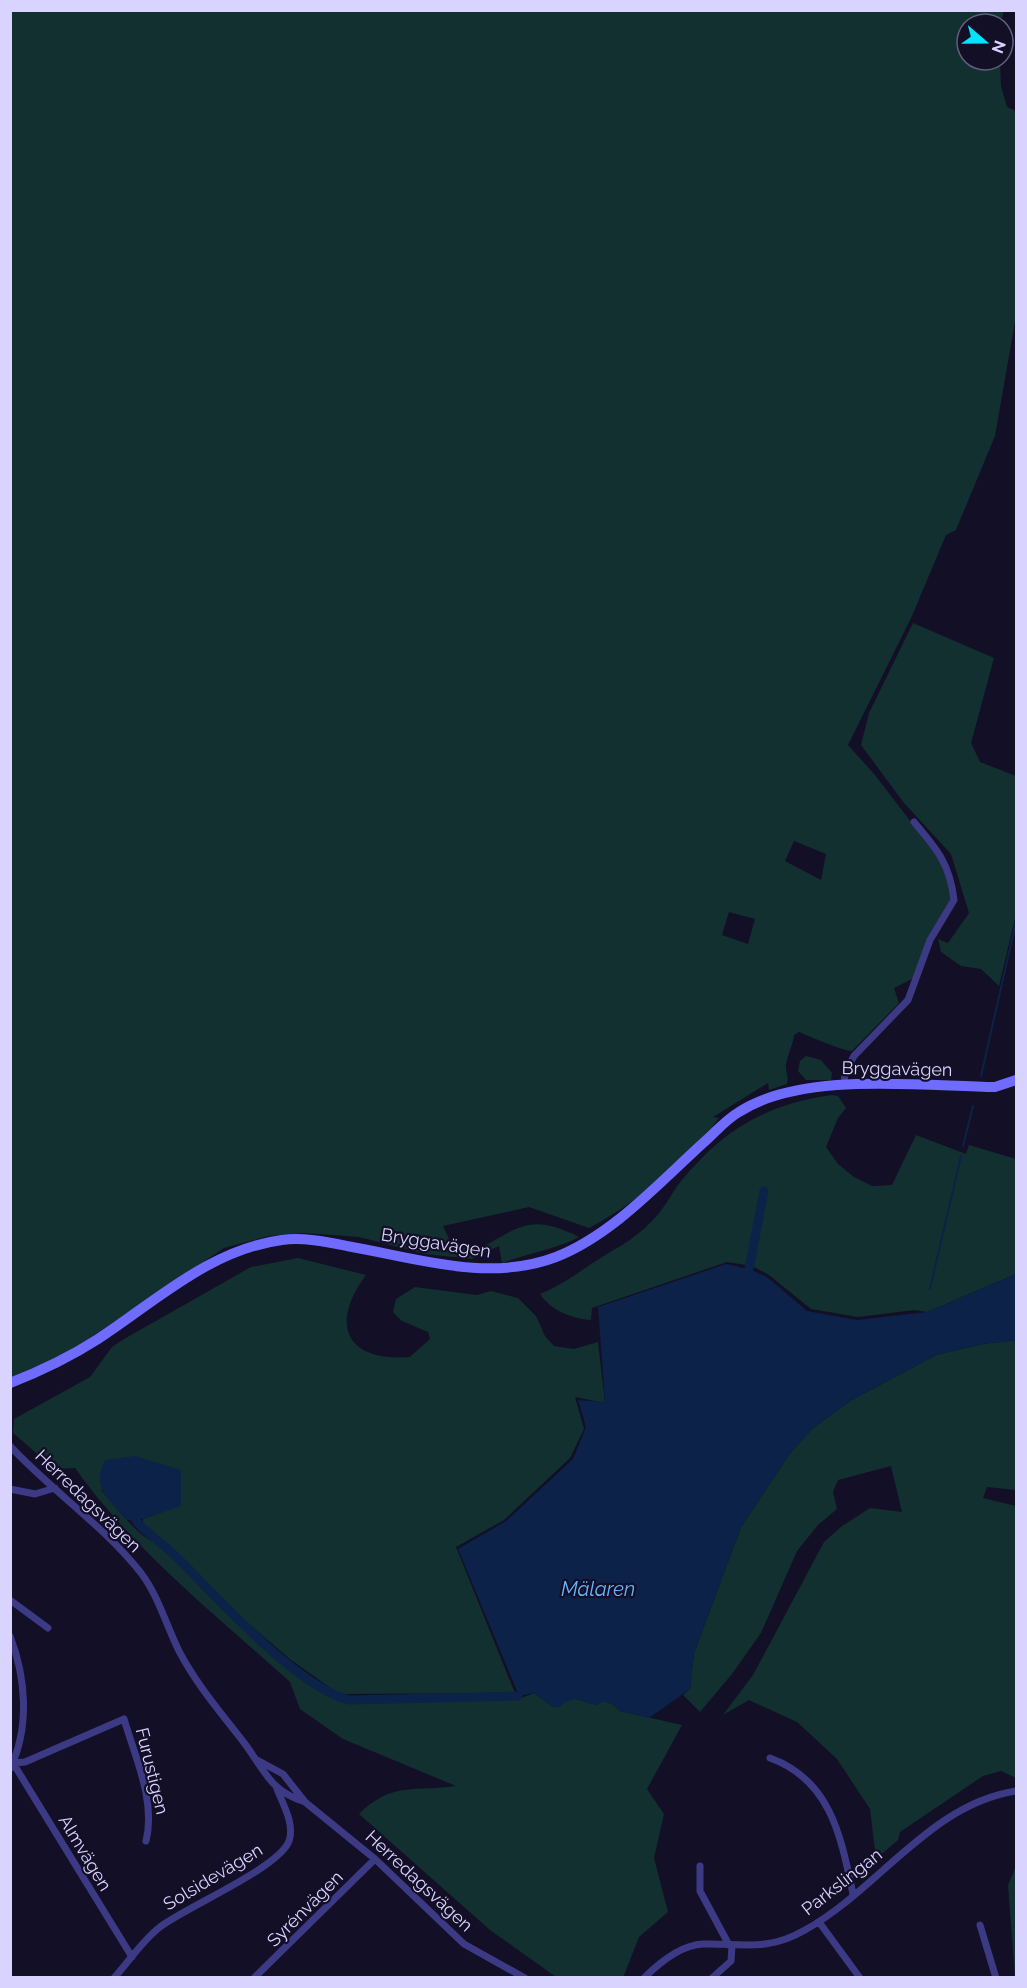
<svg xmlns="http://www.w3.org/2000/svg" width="1027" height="1988" font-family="Raleway,sans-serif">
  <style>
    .green { fill: #12302f; fill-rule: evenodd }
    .water { fill: #0c2248 }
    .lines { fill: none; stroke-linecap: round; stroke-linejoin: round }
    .stream { stroke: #0c2248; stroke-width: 2 }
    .canal { stroke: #0c2248; stroke-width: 9 }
    .minor { stroke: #3d3a85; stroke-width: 7 }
    .secondary { stroke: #6f6bff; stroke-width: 10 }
    .labels { text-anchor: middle; stroke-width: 4.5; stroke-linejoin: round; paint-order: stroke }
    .street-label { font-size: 18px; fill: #d9d4ff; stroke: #130f26 }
    .water-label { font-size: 20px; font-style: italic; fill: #62b6ff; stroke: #130f26 }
  </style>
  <rect width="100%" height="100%" fill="#130f26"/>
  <path class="green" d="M11 11H1004L1000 24H967V60H1000L1001 86 1007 107 1016 111V316L995 436 956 530 946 535 912 616 848 745 875 775 947 869 952 900 912 979 894 988 899 1003 852 1051C846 1052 808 1036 799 1032L794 1035C793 1045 788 1054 786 1064 785 1071 789 1076 787 1084L769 1090 768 1083 713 1117 719 1118C690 1158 633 1206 589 1228L529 1207 443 1226 451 1243 476 1251C520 1226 531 1213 579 1237 555 1250 528 1253 502 1263L499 1246 472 1259 425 1254 359 1237 304 1233 269 1236 224 1248 93 1336 50 1362 11 1379ZM794 841 826 854 821 880 785 861ZM729 912 755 919 748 944 722 935Z
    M913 623 994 658 971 743 980 762 1016 776V914L999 986 981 969 961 966 941 952 938 939 948 943 969 913 951 854 904 803 861 745 869 713Z
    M806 1056 821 1060 832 1073 831 1080H806L798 1071 800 1061Z
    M832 1095 838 1096 846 1108 838 1118 826 1147 838 1164 854 1177 872 1186 892 1185 916 1135 966 1154 969 1145 1016 1159V1274L927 1312 914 1310 858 1317 811 1309 769 1275 752 1266 727 1262 592 1308 591 1320C573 1319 550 1310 540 1294 559 1286 574 1276 591 1264 612 1250 633 1241 651 1222 663 1211 671 1194 681 1181 723 1130 766 1104 832 1095Z
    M298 1258 366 1275C329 1325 346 1362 410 1357L430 1339 428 1332 402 1321 393 1312 396 1299 415 1287 477 1295 491 1291 518 1298 536 1316 545 1336 554 1346 574 1349 598 1342 605 1403 575 1397 584 1429 570 1458 504 1520 456 1547 515 1693 339 1694 291 1660 236 1613 160 1537 143 1527V1519L181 1505 101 1490C114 1505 126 1521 141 1534 148 1540 157 1543 164 1549 210 1592 292 1691 353 1703L519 1699 534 1693 553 1707 573 1698 596 1705 604 1701 612 1704 620 1711 682 1725 647 1789 664 1814 654 1858 668 1912 639 1937 623 1978 556 1977 490 1930 359 1814C392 1781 416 1792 456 1786L343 1739 300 1709 290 1682C216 1615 133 1550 75 1468L55 1469 13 1433 14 1419 90 1377 112 1347 124 1339 251 1267Z
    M1016 1340V1490L987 1487 983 1498 1016 1506V1778L1001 1771 983 1776 900 1832 898 1840 876 1859 870 1809 837 1759 797 1722 749 1700 723 1715 753 1675 824 1542 842 1526 870 1508 902 1512 891 1466 838 1480 833 1492 837 1509 818 1525 797 1551 761 1633 732 1674 700 1712 683 1695 690 1689 694 1653 741 1527 791 1452 812 1429 850 1401 936 1355 983 1344Z
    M1016 1866V1977L1015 1978 1008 1885Z"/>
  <path class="water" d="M726 1264 749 1269 767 1277 807 1311 857 1320 927 1312 1016 1274V1340L983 1344 936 1355 850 1401 812 1429 791 1452 741 1527 694 1653 690 1689 649 1718 620 1711 612 1704 604 1701 596 1705C582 1701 571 1694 560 1707H553L534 1693 519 1696 458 1549 506 1521 573 1459 586 1427 578 1400 605 1402 598 1307Z
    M135 1456 181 1470V1506L143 1519 127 1520C108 1498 91 1489 105 1460Z"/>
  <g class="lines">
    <path class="stream" d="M981 1076 1016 922
      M963 1146 973 1106
      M930 1289 961 1156"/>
    <path class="canal" d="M749 1269 764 1191
      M135 1519C143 1532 158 1539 169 1550 214 1592 291 1684 349 1700L518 1696"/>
    <path class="minor" d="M844 1085 845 1072 854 1056 908 1000 930 940 954 900C950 864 937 849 914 822
      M10 1446C52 1491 103 1525 141 1573 159 1597 166 1625 179 1651 196 1684 222 1714 245 1744 265 1771 270 1791 305 1802
      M10 1489 35 1494 55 1488
      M10 1600 48 1628
      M10 1636C26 1678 30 1727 10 1769
      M770 1758C831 1780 841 1837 853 1894
      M257 1760 283 1774 305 1802 375 1859 464 1944 525 1978
      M700 1866V1891L729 1945
      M819 1922 860 1978
      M980 1925 996 1978
      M132 1957 13 1763 25 1762 124 1719C135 1757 156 1801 146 1841
      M114 1978C129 1961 143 1940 160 1927 186 1907 279 1868 289 1841 295 1825 283 1804 277 1789
      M254 1978 375 1859
      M644 1978C659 1963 681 1945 703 1944 743 1943 767 1952 805 1930 878 1890 930 1804 1016 1791
      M712 1978 731 1961 732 1945"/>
    <path class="secondary" d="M10 1383C41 1371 70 1357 98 1339 156 1301 211 1249 282 1240 303 1237 327 1242 347 1246 416 1258 488 1283 556 1257 612 1235 658 1184 702 1144 714 1134 725 1120 739 1112 802 1071 920 1086 995 1087L1016 1080"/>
  </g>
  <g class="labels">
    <g class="street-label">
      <text transform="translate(897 1069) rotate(1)" y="6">Bryggavägen</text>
      <text transform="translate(436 1243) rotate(9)" y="6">Bryggavägen</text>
      <text transform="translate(88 1501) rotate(44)" y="6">Herredagsvägen</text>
      <text transform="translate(152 1771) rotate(76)" y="6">Furustigen</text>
      <text transform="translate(85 1853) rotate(59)" y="6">Almvägen</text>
      <text transform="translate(213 1877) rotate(-31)" y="6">Solsidevägen</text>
      <text transform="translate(419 1881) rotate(43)" y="6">Herredagsvägen</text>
      <text transform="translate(842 1882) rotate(-38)" y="6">Parkslingan</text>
      <text transform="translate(305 1909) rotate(-45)" y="6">Syrénvägen</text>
    </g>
    <g class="water-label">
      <text x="598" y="1596">Mälaren</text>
    </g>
  </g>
  <rect width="1027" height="1988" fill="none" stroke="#d9d4ff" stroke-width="24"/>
  <g transform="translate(985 42) rotate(110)"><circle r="28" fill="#130f26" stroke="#625e7d" stroke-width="1.5"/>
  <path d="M0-4.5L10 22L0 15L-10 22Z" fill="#00e5ff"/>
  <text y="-9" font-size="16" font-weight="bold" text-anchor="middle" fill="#d9d4ff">N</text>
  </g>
</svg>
